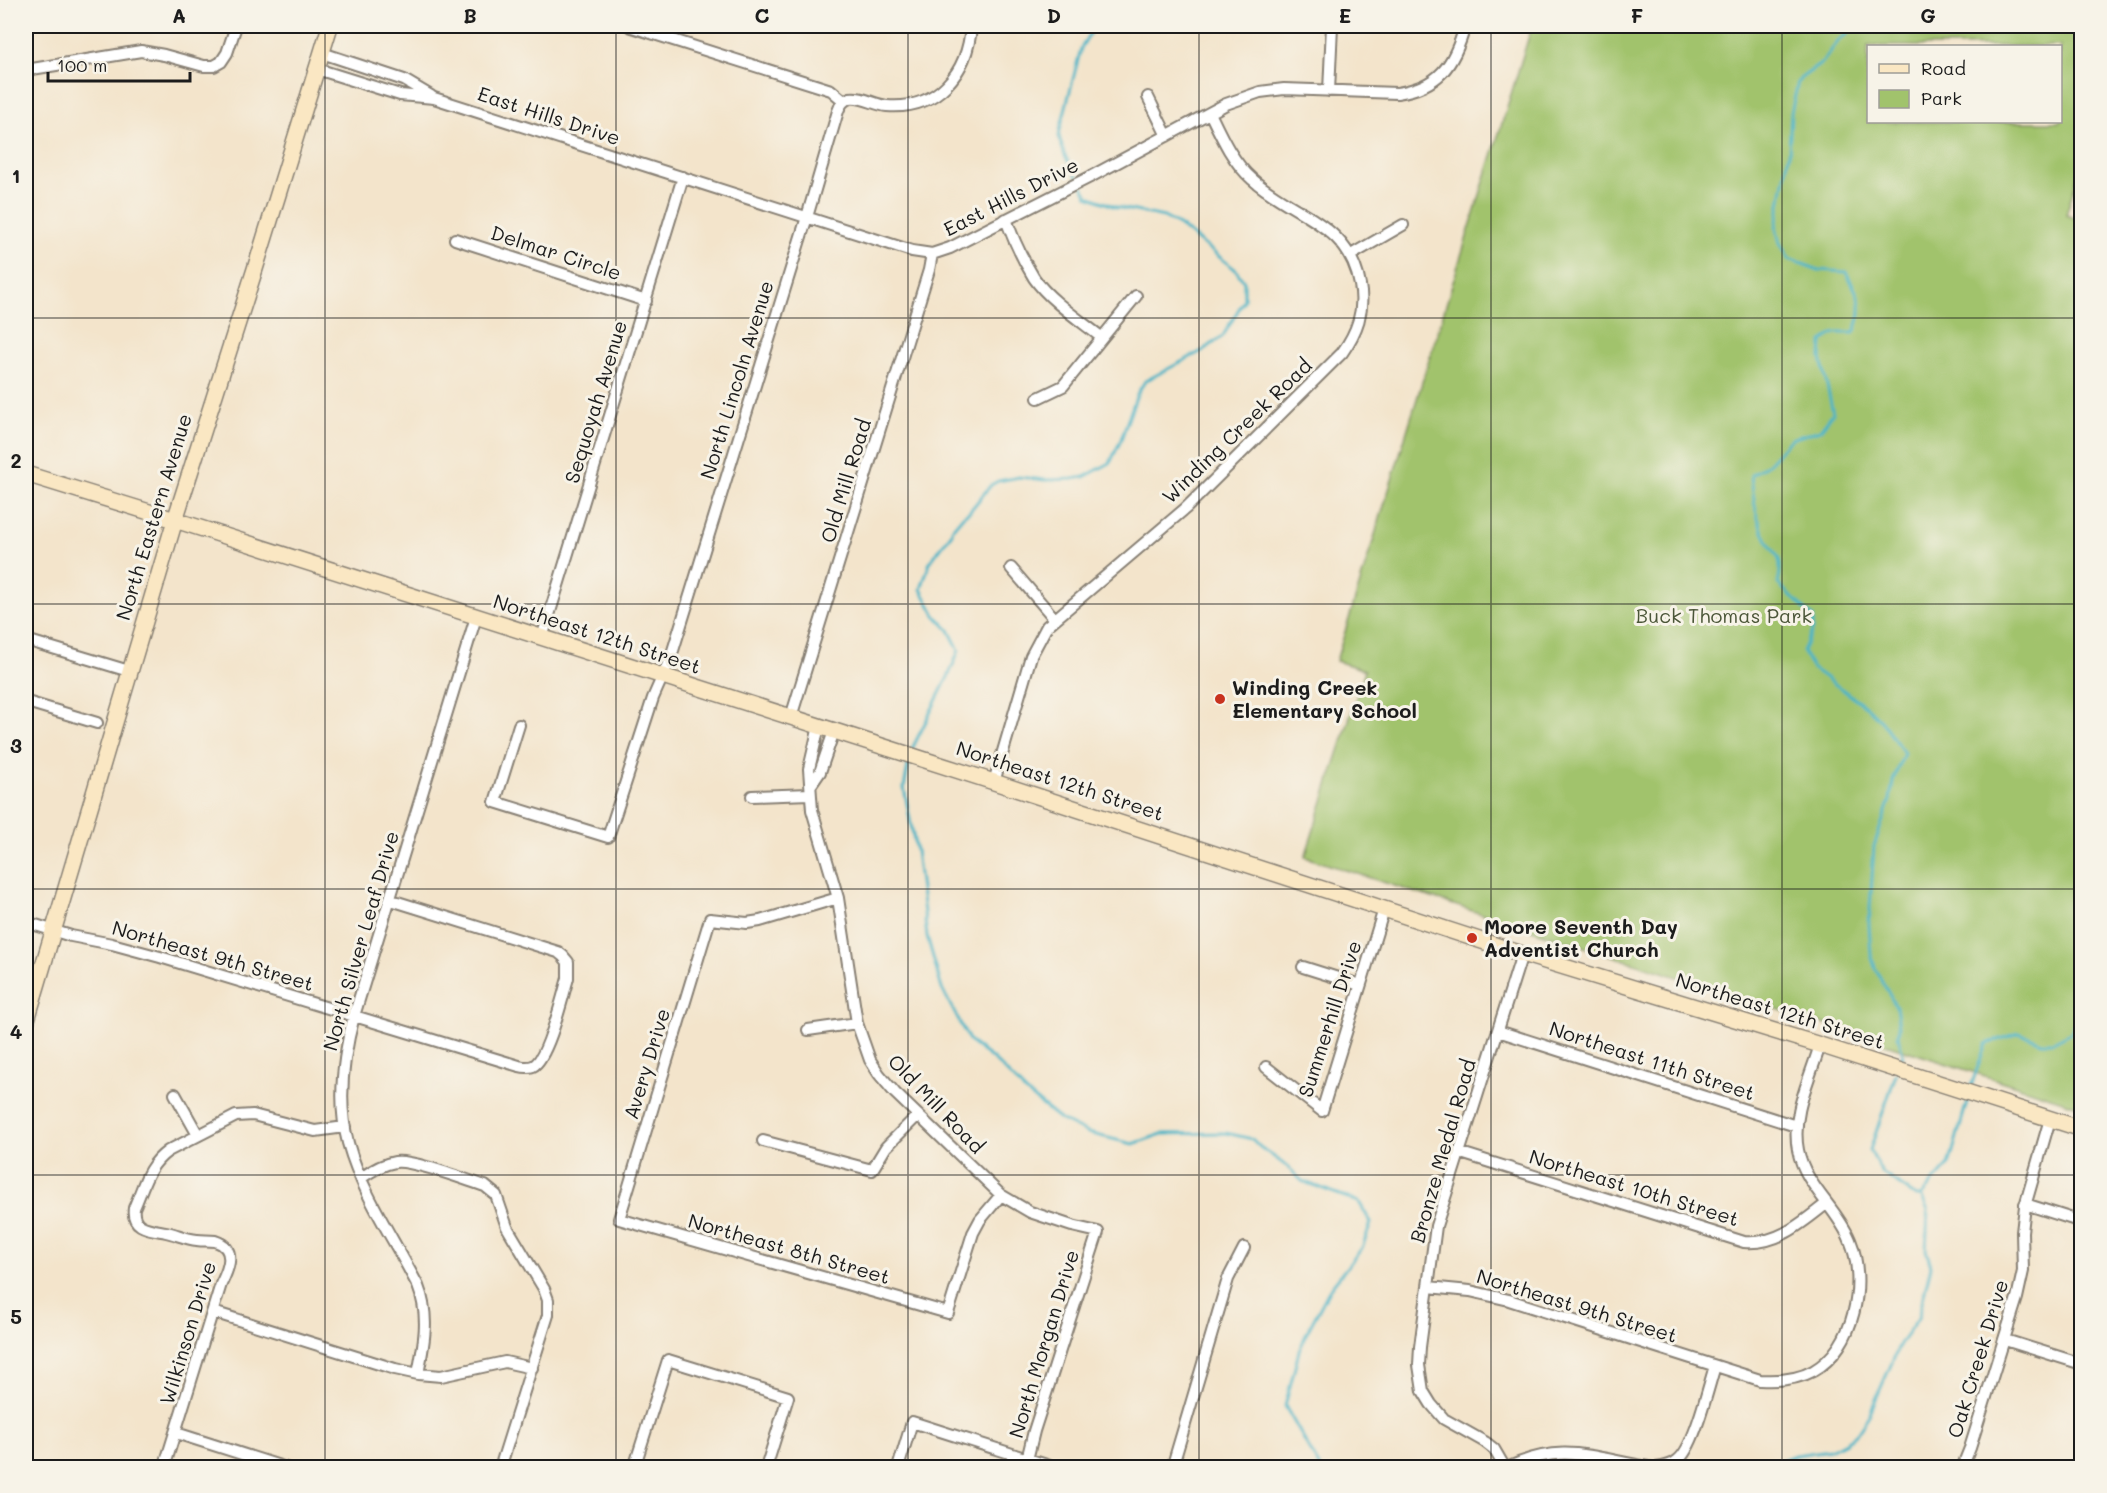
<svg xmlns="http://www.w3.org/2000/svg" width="2107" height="1493" font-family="Mali,sans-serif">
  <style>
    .green { fill: #a1c36c; stroke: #5e7044; stroke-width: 1.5; fill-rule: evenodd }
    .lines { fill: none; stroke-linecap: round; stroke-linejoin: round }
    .stream { stroke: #49b4c6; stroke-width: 3 }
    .street-casing { stroke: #888074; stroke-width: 14 }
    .secondary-casing { stroke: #888074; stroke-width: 18 }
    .street { stroke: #fff; stroke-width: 10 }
    .secondary { stroke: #fae7c3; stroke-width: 15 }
    .grid { fill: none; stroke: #1c1c1c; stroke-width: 1.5; stroke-opacity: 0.55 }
    .poi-dot { fill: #c8321e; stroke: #f7f3e8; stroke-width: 2 }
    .labels { text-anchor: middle; stroke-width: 6; stroke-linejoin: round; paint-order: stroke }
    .street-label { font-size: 20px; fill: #1c1c1c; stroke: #f7f3e8 }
    .park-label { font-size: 20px; fill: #4b5638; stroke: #f7f3e8 }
    .poi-label { font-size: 20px; font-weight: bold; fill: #1c1c1c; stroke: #f7f3e8; text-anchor: start }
    .neatline { fill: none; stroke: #1c1c1c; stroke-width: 2 }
    .grid-label { font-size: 20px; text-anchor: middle; font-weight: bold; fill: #1c1c1c }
  </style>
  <rect width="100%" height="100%" fill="#f7f3e8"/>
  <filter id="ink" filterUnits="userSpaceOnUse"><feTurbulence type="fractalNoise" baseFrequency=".0167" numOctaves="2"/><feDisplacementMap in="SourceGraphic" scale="12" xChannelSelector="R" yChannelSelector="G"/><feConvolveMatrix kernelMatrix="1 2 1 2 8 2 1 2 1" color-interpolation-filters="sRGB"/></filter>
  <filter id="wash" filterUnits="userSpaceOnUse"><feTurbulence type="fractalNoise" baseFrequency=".008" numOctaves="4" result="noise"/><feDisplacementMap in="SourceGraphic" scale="24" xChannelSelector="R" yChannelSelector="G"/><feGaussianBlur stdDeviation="1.35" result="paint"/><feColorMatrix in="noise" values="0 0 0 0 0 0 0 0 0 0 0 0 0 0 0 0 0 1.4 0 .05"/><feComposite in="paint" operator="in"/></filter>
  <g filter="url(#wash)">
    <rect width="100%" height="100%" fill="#f3e4cb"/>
    <path class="green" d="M1532 26H2081V165L2066 215 2082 220 2081 1107 1305 857 1365 670 1336 661ZM1868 46H2060V122H1868Z"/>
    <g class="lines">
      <path class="stream" d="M1853 26 1847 34 1839 40 1822 63 1801 78 1798 82 1791 113 1789 154 1776 227 1780 243 1789 259 1819 270 1846 272C1859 296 1866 306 1854 333H1835L1822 341 1821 358 1833 413 1820 430 1791 439 1768 464 1751 475C1753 494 1755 514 1763 532 1773 557 1785 551 1778 584L1813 617V629L1803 651 1812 668 1867 707 1882 722 1904 753 1893 781 1890 800 1874 846 1869 925 1871 955 1876 970 1896 1007 1899 1027 1898 1036 1903 1054 1899 1065
        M911 751 949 675 959 650 949 630 935 615 921 589 930 562 952 533V529L963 516 969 512 991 485 998 481 1019 477 1045 480 1072 479 1084 477 1110 463 1120 442 1137 394 1145 381 1204 350 1223 336 1244 300V282L1236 270 1180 226 1164 217 1116 207 1088 196 1065 156 1059 137 1060 130 1081 48 1094 26
        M909 760 904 788 916 851 927 936 942 989 970 1042 993 1059 1027 1093 1061 1120 1088 1133 1133 1144 1162 1134 1226 1133 1252 1139 1260 1147 1288 1167 1302 1181 1359 1202 1371 1223 1362 1248 1331 1287 1307 1332 1299 1351 1285 1406 1320 1468
        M1970 1089 1986 1044 2019 1033 2042 1042H2053L2072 1032C2074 1024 2078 1016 2077 1008 2076 986 2066 974 2082 953
        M1921 1196 1949 1165 1968 1098
        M1772 1468 1775 1463 1795 1455 1830 1450 1845 1442 1855 1436 1869 1415 1901 1342 1918 1318 1931 1266 1926 1250 1928 1210 1921 1196H1916L1882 1173 1870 1150 1896 1074"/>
    </g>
  </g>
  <g filter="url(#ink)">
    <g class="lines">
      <g class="street-casing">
        <path id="street" d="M629 26 831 90 844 101
          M322 53 404 80 431 96
          M317 69 400 95 434 98 912 251 932 254 950 248 1090 177 1226 104 1260 92 1284 89 1397 93C1439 87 1454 65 1465 26
          M26 70 141 51 164 55 204 66H214L221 62 227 53 236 26
          M1329 91 1332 26
          M1148 97 1167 136
          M1006 219C1013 239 1023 260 1034 278 1049 300 1081 321 1101 337
          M455 239 646 301
          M1351 255 1403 225
          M1038 398 1063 386 1136 296
          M1011 568 1054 618
          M542 638 683 177
          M26 640 129 671
          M26 706 27 702 97 723
          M791 717 929 270 932 254
          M519 725 495 802 608 837 653 698 671 657 807 217 838 111C840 105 843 100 850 98 862 96 875 105 887 106 937 110 968 73 971 26
          M819 726 809 769 812 810 838 898 857 1023 870 1060 879 1074 895 1093 1001 1195 1030 1212 1072 1226 1098 1232 1034 1431 1025 1468
          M994 782 1031 656 1047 626 1186 508 1342 353C1357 332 1365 311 1360 285 1349 222 1293 216 1252 179 1232 161 1221 136 1210 113
          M811 785 820 772 834 731
          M752 796 810 794
          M838 898 760 921 747 923 710 919 619 1219 948 1313 973 1233 980 1220 1001 1195
          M26 922 71 936 112 944 160 957 519 1066C523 1067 528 1068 533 1066 548 1059 563 995 568 978V962L563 956 558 952 391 900
          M1303 967 1360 985
          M808 1030 857 1023
          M1498 1031 1796 1126
          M1266 1067 1322 1111 1384 909
          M175 1094 198 1135
          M763 1141 872 1170 886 1147 918 1115
          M1458 1152 1744 1242C1777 1245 1802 1223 1826 1204
          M361 1178C371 1171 382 1164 395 1162 412 1159 466 1180 485 1186L496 1195 507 1227 544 1289 548 1300V1315L500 1468
          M2025 1204 2082 1222
          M1428 1287 1470 1291 1509 1300 1760 1380C1779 1381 1797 1380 1813 1371 1855 1348 1867 1281 1850 1240 1837 1208 1805 1186 1798 1150 1791 1114 1810 1079 1820 1045
          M213 1312 395 1369 418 1374 441 1376 505 1362 532 1368
          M2005 1340 2082 1364
          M418 1374C424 1343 430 1316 418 1286 394 1239 362 1194 348 1143 337 1102 343 1057 354 1016L476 617
          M176 1433 286 1468
          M164 1468 221 1284C228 1270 238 1248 215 1241 209 1240 203 1241 197 1240 186 1239 176 1234 166 1232 151 1229 131 1229 134 1208 144 1186 147 1166 168 1151L236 1116 253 1115 315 1131 345 1127
          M634 1468 668 1360 788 1397 766 1468
          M898 1468 912 1422 1056 1468
          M1172 1468 1228 1279 1244 1248
          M1505 1468 1494 1449 1485 1442 1444 1419 1431 1404 1423 1391 1419 1365 1420 1347 1436 1226 1522 954
          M1507 1468C1566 1440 1596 1460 1655 1468
          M1655 1468C1663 1467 1672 1466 1678 1460 1694 1448 1708 1388 1715 1366
          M1962 1468 1970 1448 2017 1298 2023 1271 2022 1232 2025 1206 2050 1119"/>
      </g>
      <g class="secondary-casing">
        <path id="secondary" d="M26 474 175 520 994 782 1522 954 1820 1045 2082 1129
          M26 1023 175 520 255 269 330 26"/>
      </g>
      <use href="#street" class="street"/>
      <use href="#secondary" class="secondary"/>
    </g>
  </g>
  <path class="grid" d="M325 26V1468M616 26V1468M908 26V1468M1199 26V1468M1491 26V1468M1782 26V1468M26 318H2082M26 604H2082M26 889H2082M26 1175H2082"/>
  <g class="poi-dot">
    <circle cx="1220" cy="699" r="6"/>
    <circle cx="1472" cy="938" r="6"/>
  </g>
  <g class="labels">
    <g class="street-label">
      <text transform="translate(549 116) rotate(18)" y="7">East Hills Drive</text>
      <text transform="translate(1011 197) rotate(-27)" y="7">East Hills Drive</text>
      <text transform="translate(556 253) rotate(18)" y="7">Delmar Circle</text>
      <text transform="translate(737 380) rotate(-73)" y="7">North Lincoln Avenue</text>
      <text transform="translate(596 402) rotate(-73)" y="7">Sequoyah Avenue</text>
      <text transform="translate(1237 431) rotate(-44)" y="7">Winding Creek Road</text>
      <text transform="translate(846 481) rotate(-73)" y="7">Old Mill Road</text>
      <text transform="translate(154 517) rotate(-73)" y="7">North Eastern Avenue</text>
      <text transform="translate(597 634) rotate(18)" y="7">Northeast 12th Street</text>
      <text transform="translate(1060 781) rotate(18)" y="7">Northeast 12th Street</text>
      <text transform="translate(361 941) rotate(-74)" y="7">North Silver Leaf Drive</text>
      <text transform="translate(213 956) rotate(16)" y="7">Northeast 9th Street</text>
      <text transform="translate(1780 1011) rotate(17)" y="7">Northeast 12th Street</text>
      <text transform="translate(1330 1019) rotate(-72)" y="7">Summerhill Drive</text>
      <text transform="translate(1652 1061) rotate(18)" y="7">Northeast 11th Street</text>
      <text transform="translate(647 1064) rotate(-73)" y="7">Avery Drive</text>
      <text transform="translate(936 1104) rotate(46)" y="7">Old Mill Road</text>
      <text transform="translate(1443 1151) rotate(-74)" y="7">Bronze Medal Road</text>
      <text transform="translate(1634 1188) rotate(17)" y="7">Northeast 10th Street</text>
      <text transform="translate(789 1249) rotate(16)" y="7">Northeast 8th Street</text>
      <text transform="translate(1577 1306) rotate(17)" y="7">Northeast 9th Street</text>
      <text transform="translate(188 1333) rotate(-73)" y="7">Wilkinson Drive</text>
      <text transform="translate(1044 1344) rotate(-73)" y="7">North Morgan Drive</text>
      <text transform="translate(1978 1359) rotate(-73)" y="7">Oak Creek Drive</text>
    </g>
    <g class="park-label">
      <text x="1724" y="623">Buck Thomas Park</text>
    </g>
    <g class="poi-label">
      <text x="1232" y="695">Winding Creek<tspan x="1232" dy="23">Elementary School</tspan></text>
      <text x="1484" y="934">Moore Seventh Day<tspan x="1484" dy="23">Adventist Church</tspan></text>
    </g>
  </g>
  <rect width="2107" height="1493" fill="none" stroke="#f7f3e8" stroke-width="66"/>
  <rect x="1867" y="45" width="195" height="78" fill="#f7f3e8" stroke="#9f9d96" stroke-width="1.5"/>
  <rect x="1879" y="64" width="30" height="9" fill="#fae7c3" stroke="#9f9d96" stroke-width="1.5"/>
  <text x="1921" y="75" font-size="18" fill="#1c1c1c">Road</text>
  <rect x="1879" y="90" width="30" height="18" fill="#a1c36c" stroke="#9f9d96" stroke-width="1.5"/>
  <text x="1921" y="105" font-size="18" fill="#1c1c1c">Park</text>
  <path d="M48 72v9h142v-9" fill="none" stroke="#1c1c1c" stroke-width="3"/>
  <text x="57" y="72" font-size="18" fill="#1c1c1c" stroke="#f7f3e8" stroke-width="4.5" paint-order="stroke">100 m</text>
  <rect x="33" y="33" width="2041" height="1427" class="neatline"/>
  <g class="grid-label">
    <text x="179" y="23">A</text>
    <text x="470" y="23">B</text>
    <text x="762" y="23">C</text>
    <text x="1054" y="23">D</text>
    <text x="1345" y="23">E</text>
    <text x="1637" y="23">F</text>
    <text x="1928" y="23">G</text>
    <text x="16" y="183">1</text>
    <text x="16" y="468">2</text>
    <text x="16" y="753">3</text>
    <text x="16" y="1039">4</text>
    <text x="16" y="1324">5</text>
  </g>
</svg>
